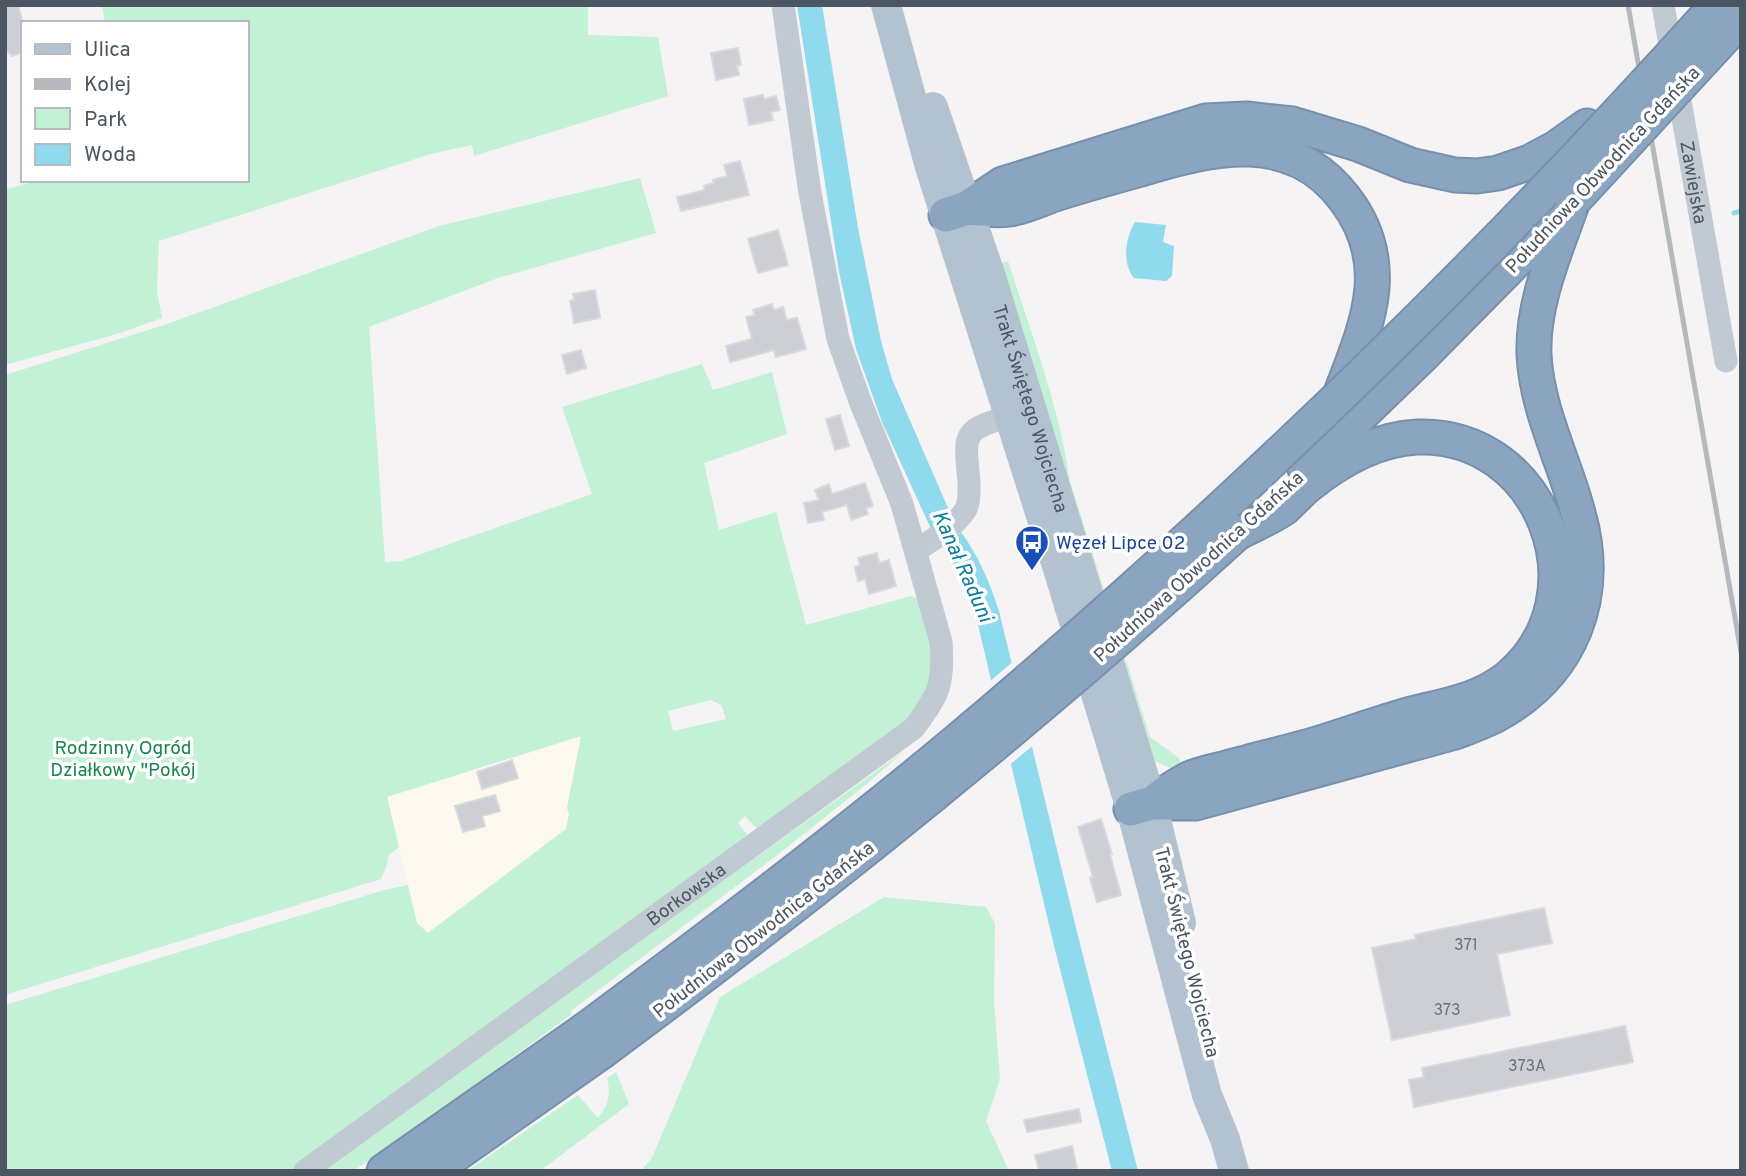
<svg xmlns="http://www.w3.org/2000/svg" width="1746" height="1176" font-family="Overpass,sans-serif">
  <style>
    .commercial { fill: #fdf9ef }
    .green { fill: #c3f1d5; fill-rule: evenodd }
    .water { fill: #90daee }
    .pier { fill: #f5f3f3 }
    .lines { fill: none; stroke-linecap: round; stroke-linejoin: round }
    .stream { stroke: #90daee; stroke-width: 5 }
    .building { fill: #cdcfd5; stroke: #d7d9de; stroke-width: 2 }
    .highway-casing { stroke: #7690ad; stroke-width: 37 }
    .minor { stroke: #c1cad2; stroke-width: 23 }
    .major { stroke: #b3c2d1; stroke-width: 30 }
    .highway { stroke: #8ba5c1; stroke-width: 33 }
    .rail { stroke: #b5b8bd; stroke-width: 5 }
    .highway-bridge-casing { stroke: #7690ad; stroke-width: 37; stroke-linecap: butt }
    .highway-bridge { stroke: #8ba5c1; stroke-width: 33 }
    .labels { text-anchor: middle; stroke-width: 7; stroke-linejoin: round; paint-order: stroke }
    .number-label { font-size: 16px; fill: #6b747e }
    .street-label { font-size: 19px; fill: #4a5661; stroke: #fff }
    .transit-label { font-size: 19px; fill: #164399; stroke: #fff; text-anchor: start }
    .park-label { font-size: 19px; fill: #17864f; stroke: #fff }
    .water-label { font-size: 21px; font-style: italic; fill: #0c7c9b; stroke: #fff }
  </style>
  <rect width="100%" height="100%" fill="#f5f3f3"/>
  <path class="commercial" d="M582 736 567 808 569 814 566 829 427 933 417 924 387 797Z"/>
  <path class="green" d="M102 5H588V35L658 37 668 96 474 156 472 145 431 154 159 241 157 291 162 318 120 333 5 365V185L7 189 39 180H247V23H105Z
    M640 178 656 233 498 278 369 327 385 562 401 561 592 494 562 407 702 364 713 390 772 372 787 434 704 463 719 530 776 512 806 625 911 596 922 600C928 630 941 669 924 699 919 706 912 714 907 721L760 832 745 816 738 823 747 834 746 841 292 1171H5V1005L384 890 408 885 417 923 428 933 566 829 569 814 567 808 581 736 387 797 399 847 388 856 387 865 381 879 5 995V375L164 325 439 226ZM711 700 721 705 726 719 673 731 668 711Z
    M1008 261C1031 333 1059 405 1070 481L1150 737 1179 758 1182 768H1170L1155 761 1000 264Z
    M903 752 868 783 776 856 571 1011 572 1014 405 1136 353 1171H325L452 1076Z
    M884 897 986 907 995 923 994 1000 1000 1079 986 1121 1009 1171H641L652 1158 720 997Z
    M616 1072 629 1104 540 1171H467L578 1095 598 1118C609 1105 611 1094 607 1078Z"/>
  <path class="water" d="M797 5H822L858 228 881 341 892 379 951 515 932 531 882 422 856 349 839 272Z
    M1135 222 1166 225 1163 242 1174 246 1172 276 1166 281 1134 278C1122 264 1125 238 1135 222Z
    M959 529C978 555 989 580 999 611L1078 936 1138 1171H1112L1055 950 974 608 960 576 941 543Z"/>
  <path class="pier" d="M1016 659 1035 744 1007 767 988 683Z"/>
  <g class="lines">
    <path class="stream" d="M1734 213 1741 211"/>
  </g>
  <path class="building" d="M5 5H18L23 23V48L21 53 12 56 5 49Z
    M738 48 741 65 737 66 739 75 716 80 711 53Z
    M763 95 764 99 776 96 780 110 771 112 773 120 749 125 744 99Z
    M740 161 749 195 681 211 677 197 705 190 704 186 714 183 713 180 727 176 724 165Z
    M778 230 788 265 758 273 748 239Z
    M595 290 600 318 574 323 570 301 574 300 573 294Z
    M772 304 774 310 783 307 787 320 797 318 806 349 776 357 774 350 730 362 726 346 752 339 746 317 755 315 753 310Z
    M581 350 586 368 567 374 562 355Z
    M840 415 849 446 835 450 826 419Z
    M865 483 873 506 866 508 868 514 851 520 847 505 822 512 824 520 808 523 804 503 819 500 815 490 829 484 832 494Z
    M877 553 879 563 889 560 896 586 869 594 865 579 858 581 855 567 860 565 858 558Z
    M512 760 518 778 482 789 477 772Z
    M495 795 500 811 482 816 485 826 463 832 455 806Z
    M1101 819 1112 854 1110 855 1121 895 1097 902 1090 878 1093 877 1078 827Z
    M1544 908 1552 943 1497 954 1510 1015 1392 1040 1372 948 1416 939 1415 935 1423 933Z
    M1625 1026 1633 1062 1414 1107 1409 1080 1424 1077 1422 1068Z
    M1079 1109 1081 1122 1027 1132 1024 1120Z
    M1072 1146 1077 1168 1067 1171H1039L1035 1155Z"/>
  <g class="lines">
    <g class="highway-casing">
      <path id="highway" d="M967 208C981 209 996 211 1009 209 1024 207 1040 199 1055 194 1083 185 1112 177 1141 169 1214 147 1291 128 1345 199 1396 266 1365 329 1339 398
        M946 215 967 208 1003 184 1206 121 1246 119 1292 124 1358 144 1410 165 1455 175 1477 176 1498 173 1530 162 1556 148 1587 126
        M1305 469 1421 357 1565 211
        M1152 803C1163 795 1175 786 1187 780 1198 774 1211 772 1223 769 1252 761 1281 754 1310 746 1341 737 1370 726 1401 717 1439 706 1477 703 1509 677 1605 596 1543 432 1417 437 1377 439 1338 461 1307 486 1299 493 1292 501 1284 508 1270 518 1252 525 1237 533
        M1131 809 1152 803H1196L1455 732C1468 727 1482 722 1494 716 1572 674 1602 597 1578 513 1564 460 1537 411 1534 355 1532 302 1556 250 1573 201
        M384 1171 585 1030
        M432 1171 601 1052"/>
    </g>
    <g class="minor">
      <path id="s1" d="M1663 5 1726 361"/>
      <path d="M916 551C932 540 956 526 966 509 970 500 969 491 969 482 965 436 960 430 1008 417"/>
      <path id="s2" d="M305 1171 914 728C939 694 944 685 941 642L902 504 860 401 838 339 810 193 783 5"/>
    </g>
    <g class="major">
      <path d="M886 5 930 167 1058 569 1131 809 1207 1095 1225 1139 1234 1171"/>
      <path id="s3" d="M933 107 991 277 1152 803 1181 923"/>
    </g>
    <use href="#highway" class="highway"/>
    <path class="rail" d="M1628 5 1741 652"/>
    <g class="highway-bridge-casing">
      <path id="highway-bridge" d="M1573 201 1741 19
        M585 1030C710 937 835 843 955 743 1226 515 1480 269 1717 5
        M601 1052C822 889 1034 718 1237 533"/>
    </g>
    <use href="#highway-bridge" class="highway-bridge"/>
  </g>
  <defs>
    <g id="bus-pin" transform="scale(1.75)"><path d="M0 17L-7.5 6A9.5 9.5 0 1 1 7.5 6Z" fill="#1a4fb4" stroke="#fff"/><path d="M-5-6H5V4H4V6H2V4H-2V6H-4V4H-5ZM-3.5-4V0h7V-4ZM-3.5 1.2v1.5H-2V1.2ZM2 1.2v1.5H3.5V1.2Z" fill="#fff"/></g>
  </defs>
  <g fill-rule="evenodd">
    <use href="#bus-pin" x="1032" y="542"/>
  </g>
  <g class="labels">
    <g class="number-label">
      <text x="1466" y="950">371</text>
      <text x="1447" y="1015">373</text>
      <text x="1527" y="1071">373A</text>
    </g>
    <g class="street-label">
      <text transform="translate(1602 169) rotate(-47)" y="7">Południowa Obwodnica Gdańska</text>
      <text dy="7" stroke="none"><textPath href="#s1" startOffset="180">Zawiejska</textPath></text>
      <text dy="7" stroke="none"><textPath href="#s3" startOffset="317">Trakt Świętego Wojciecha</textPath></text>
      <text transform="translate(1198 566) rotate(-42)" y="7">Południowa Obwodnica Gdańska</text>
      <text dy="7" stroke="none"><textPath href="#s2" startOffset="471">Borkowska</textPath></text>
      <text transform="translate(763 929) rotate(-38)" y="7">Południowa Obwodnica Gdańska</text>
      <text transform="translate(1188 952) rotate(76)" y="7">Trakt Świętego Wojciecha</text>
    </g>
    <g class="transit-label">
      <text x="1056" y="549">Węzeł Lipce 02</text>
    </g>
    <g class="park-label">
      <text x="123" y="754">Rodzinny Ogród<tspan x="123" dy="22">Działkowy "Pokój</tspan></text>
    </g>
    <g class="water-label">
      <text transform="translate(963 566) rotate(66)" y="7">Kanał Raduni</text>
    </g>
  </g>
  <rect width="1746" height="1176" fill="none" stroke="#4a5661" stroke-width="14"/>
  <rect x="21" y="21" width="228" height="161" fill="#ffffff" stroke="#b7bbc0" stroke-width="2"/>
  <rect x="35" y="44" width="35" height="10" fill="#b3c2d1" stroke="#b7bbc0" stroke-width="2"/>
  <text x="84" y="56" font-size="21" fill="#4a5661">Ulica</text>
  <rect x="35" y="79" width="35" height="10" fill="#b5b8bd" stroke="#b7bbc0" stroke-width="2"/>
  <text x="84" y="91" font-size="21" fill="#4a5661">Kolej</text>
  <rect x="35" y="108" width="35" height="21" fill="#c3f1d5" stroke="#b7bbc0" stroke-width="2"/>
  <text x="84" y="126" font-size="21" fill="#4a5661">Park</text>
  <rect x="35" y="144" width="35" height="21" fill="#90daee" stroke="#b7bbc0" stroke-width="2"/>
  <text x="84" y="161" font-size="21" fill="#4a5661">Woda</text>
</svg>
